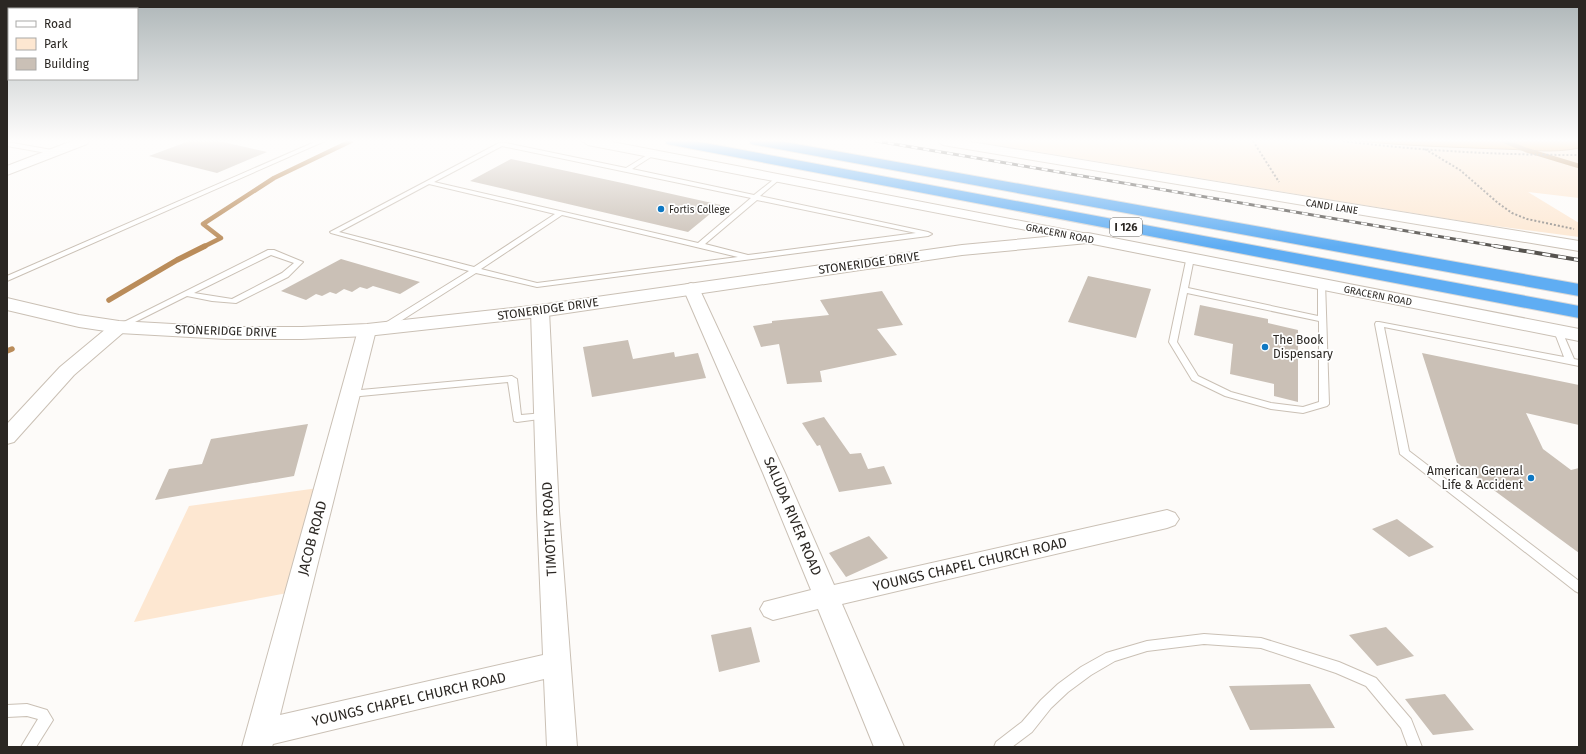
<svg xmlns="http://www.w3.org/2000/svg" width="1586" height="754" font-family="'Fira Sans',sans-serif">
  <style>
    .green { fill: #fde7d1 }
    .water { fill: #f7b871; stroke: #ba8c5a }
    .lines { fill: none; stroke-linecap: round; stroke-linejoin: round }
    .stream-far1 { stroke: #ba8c5a; stroke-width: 4.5 }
    .stream { stroke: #ba8c5a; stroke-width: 5.5 }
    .building { fill: #cac0b6 }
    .service-casing { stroke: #cac0b5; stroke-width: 2 }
    .minor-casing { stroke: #cac0b5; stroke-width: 2 }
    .tertiary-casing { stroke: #cac0b5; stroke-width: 2 }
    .motorway-casing { stroke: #d9d8d7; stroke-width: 2 }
    .path { stroke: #8f8c89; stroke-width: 2; stroke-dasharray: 2 2; stroke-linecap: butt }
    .service { fill: #fff; fill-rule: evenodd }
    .minor { fill: #fff; fill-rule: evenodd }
    .tertiary { fill: #fff; fill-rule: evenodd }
    .motorway { fill: #5fadf3; fill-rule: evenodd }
    .rail-far1-casing { stroke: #56534f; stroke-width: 3 }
    .rail-casing { stroke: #56534f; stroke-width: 4 }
    .rail-far1 { stroke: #fff; stroke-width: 2; stroke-dasharray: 6; stroke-linecap: butt }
    .rail { stroke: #fff; stroke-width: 2.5; stroke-dasharray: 8; stroke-linecap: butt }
    .poi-dot { fill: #0e78c3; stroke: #fff; stroke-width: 1.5 }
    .labels { text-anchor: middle; stroke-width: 3.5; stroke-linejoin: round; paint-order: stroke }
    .far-street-label { font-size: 10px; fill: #2b2723; stroke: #fff }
    .far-poi-label { font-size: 10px; fill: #2b2723; stroke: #fff; text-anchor: start }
    .shield { fill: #fff; stroke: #6b6865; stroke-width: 1 }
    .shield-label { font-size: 11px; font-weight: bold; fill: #2b2723 }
    .street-label { font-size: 12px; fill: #2b2723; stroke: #fff }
    .poi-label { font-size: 12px; fill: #2b2723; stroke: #fff; text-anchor: start }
    .near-street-label { font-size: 14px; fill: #2b2723; stroke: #fff }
  </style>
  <rect width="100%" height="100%" fill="#fdfbf9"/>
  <path class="green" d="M972 141H1359L1453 148 1536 151 1579 148V198L1528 192 1579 223V237L1480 224Z
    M325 487 298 591 134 622 189 506Z"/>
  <path class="water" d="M1359 141H1579V148C1552 154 1524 149 1497 149 1451 147 1405 146 1359 141Z"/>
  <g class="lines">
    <path class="stream-far1" d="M1504 141 1526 150 1579 166
      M203 247 221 238 203 224 274 178 351 141"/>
    <path class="stream" d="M109 300 177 260 205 246
      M7 351 12 349"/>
  </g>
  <path class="building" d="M189 141H219L267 152 217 173 149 156Z
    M511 159 627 184 721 205 688 232 470 181Z
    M341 259 420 282 400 294 373 286 367 289 360 287 352 292 344 289 336 294 330 292 322 296 316 294 306 300 281 291Z
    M1088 276 1151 289 1136 338 1068 322Z
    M882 291 903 325 877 329 897 355 820 371 822 382 787 384 779 344 761 347 753 326 772 323V321L829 315 820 300Z
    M1200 305 1268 319V323L1298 330V402L1274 396V384L1230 374 1233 344 1194 335Z
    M628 340 633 359 674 352 675 357 698 353 706 378 592 397 583 347Z
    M1422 353 1579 385V425L1526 413 1543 449 1571 470 1579 468V553L1457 463Z
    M824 417 850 454 861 453 868 469 884 466 892 484 839 492 820 445 817 446 802 423Z
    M308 424 294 476 155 500 169 469 202 464 211 439Z
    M1397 519 1434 547 1409 557 1372 529Z
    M869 536 888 558 846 577 829 553Z
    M751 627 760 662 719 672 711 635Z
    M1386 627 1414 656 1377 666 1349 635Z
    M1310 684 1335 728 1250 730 1229 686Z
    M1445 694 1474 730 1433 735 1405 699Z"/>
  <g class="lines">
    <g class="service-casing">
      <path id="service" d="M317 141H325L7 281V276Z
        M7 142 52 150 55 152 52 154 7 146Z
        M501 142 626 168 652 152 655 154 654 155 632 169 754 195 778 176 780 177V179L760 196 928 232 932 234 928 236 537 287 476 273 388 329H382L381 327 382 325 469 271 331 233 330 232ZM502 146 751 198 698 243 434 182ZM429 184 555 214 474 267 339 232ZM757 200 916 233 748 255 705 244ZM562 215 738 257 537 283 481 269Z
        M268 250H274L303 262 288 277 236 303 212 301 187 296 123 328H120L116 326ZM271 255 294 263 282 273 232 299 194 293Z
        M1187 256H1193L1194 258 1188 288 1318 316V284L1319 282H1325L1329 404 1327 406 1303 413 1271 409 1225 396 1192 380 1169 342ZM1187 293 1319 321V402L1303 407 1271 403 1231 392 1198 376 1177 342Z
        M1376 322H1379L1564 357 1554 331 1558 328 1561 329 1574 359 1579 360V366L1384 327 1409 451 1579 581V593L1575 591 1400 454 1375 324Z
        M512 376 517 379 521 415 544 413 547 414 549 416 547 418 517 422 514 421 508 382 350 397 345 394 350 391Z
        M1204 634 1261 638 1339 662 1376 678 1411 719 1422 747H1408L1401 728 1366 686 1336 673 1261 648 1204 644 1147 651 1115 661 1091 675 1068 692 1051 708 1032 732 1012 747H994L996 742 1022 722 1041 700 1058 684 1081 667 1106 653 1147 641Z
        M27 704 47 710 53 720 36 747H21L38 719 27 716 7 717V705Z"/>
    </g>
    <g class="minor-casing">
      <path id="minor" d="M72 141H89L87 144 7 175V166Z
        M582 141H607L1088 234 1093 235 1095 238 1093 241 1088 242 588 145Z
        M937 141H965L1579 241V251L943 145Z
        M691 283 697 285 699 288 785 473 834 585 1167 510 1175 513 1179 519 1175 525 1167 528 842 604 904 747H874L818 609 773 620 764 616 760 609 764 602 811 590 763 473 683 288 685 285Z
        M540 306 546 307 549 311 559 511 577 747H547L544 679 273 744 272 747H242L358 330 361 326 367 325 373 326 376 330 280 715 543 655 537 511 531 311 534 307Z
        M119 322 125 323 128 327 125 331 74 375 14 442 7 444V424L60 367 113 323Z"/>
    </g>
    <g class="tertiary-casing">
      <path id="tertiary" d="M1088 233 1579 329V341L1088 243 962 255 540 317 367 336 302 339H226L119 333 79 327 7 310V298L79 315 119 321 226 327H302L367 324 540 305 962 245Z"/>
    </g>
    <g class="motorway-casing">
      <path id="motorway" d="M665 141H694L1579 306V318L672 145 667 144Z
        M749 141H779L1579 284V296L756 145 751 144Z"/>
    </g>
    <path class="path" d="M1253 141 1279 182
      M1343 141C1422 151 1500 155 1579 155
      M1425 149 1460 170 1498 203 1512 213 1527 219 1574 229"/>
    <use href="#service" class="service"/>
    <use href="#minor" class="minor"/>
    <use href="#tertiary" class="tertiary"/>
    <use href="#motorway" class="motorway"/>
    <g class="rail-far1-casing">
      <path id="rail-far1" d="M876 141 1501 247"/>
    </g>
    <g class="rail-casing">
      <path id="rail" d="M1495 246 1579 260"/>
    </g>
    <use href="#rail-far1" class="rail-far1"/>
    <use href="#rail" class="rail"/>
  </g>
  <linearGradient id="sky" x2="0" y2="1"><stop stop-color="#aeb6b8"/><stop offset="0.57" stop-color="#fefdfc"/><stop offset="1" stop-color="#fefdfc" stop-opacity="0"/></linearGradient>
  <rect width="1586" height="247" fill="url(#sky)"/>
  <g class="poi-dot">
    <circle cx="661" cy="209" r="4"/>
    <circle cx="1265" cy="347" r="4"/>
    <circle cx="1531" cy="478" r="4"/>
  </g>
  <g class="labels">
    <g class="far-street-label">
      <text transform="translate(1332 206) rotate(9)" y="4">CANDI LANE</text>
      <text transform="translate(1060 233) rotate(11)" y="4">GRACERN ROAD</text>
      <text transform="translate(1378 295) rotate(11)" y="4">GRACERN ROAD</text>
    </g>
    <g class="far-poi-label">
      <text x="669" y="213">Fortis College</text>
    </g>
    <rect class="shield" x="1110" y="218" width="32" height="18" rx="3"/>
    <g class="shield-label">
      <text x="1126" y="231">I 126</text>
    </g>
    <g class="street-label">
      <text transform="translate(869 263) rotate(-8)" y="4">STONERIDGE DRIVE</text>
      <text transform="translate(548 309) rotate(-8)" y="4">STONERIDGE DRIVE</text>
      <text transform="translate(226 331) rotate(2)" y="4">STONERIDGE DRIVE</text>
    </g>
    <g class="poi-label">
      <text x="1273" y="344">The Book<tspan x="1273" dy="14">Dispensary</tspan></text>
      <text x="1523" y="475" text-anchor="end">American General<tspan x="1523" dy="14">Life &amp; Accident</tspan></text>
    </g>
    <g class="near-street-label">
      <text transform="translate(793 516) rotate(67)" y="5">SALUDA RIVER ROAD</text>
      <text transform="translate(549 529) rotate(-93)" y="5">TIMOTHY ROAD</text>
      <text transform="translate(312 538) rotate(-75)" y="5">JACOB ROAD</text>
      <text transform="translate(970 564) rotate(-13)" y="5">YOUNGS CHAPEL CHURCH ROAD</text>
      <text transform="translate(409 699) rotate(-13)" y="5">YOUNGS CHAPEL CHURCH ROAD</text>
    </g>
  </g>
  <rect width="1586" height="754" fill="none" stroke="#2b2723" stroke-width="16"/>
  <rect x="8" y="8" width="130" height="72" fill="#ffffff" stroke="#aaa9a7"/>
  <rect x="16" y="21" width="20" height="6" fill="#ffffff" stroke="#aaa9a7"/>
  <text x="44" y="28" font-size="12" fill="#2b2723">Road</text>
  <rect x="16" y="38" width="20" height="12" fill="#fde7d1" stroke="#aaa9a7"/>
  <text x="44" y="48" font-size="12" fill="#2b2723">Park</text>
  <rect x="16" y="58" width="20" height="12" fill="#cac0b6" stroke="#aaa9a7"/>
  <text x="44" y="68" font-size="12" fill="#2b2723">Building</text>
</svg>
